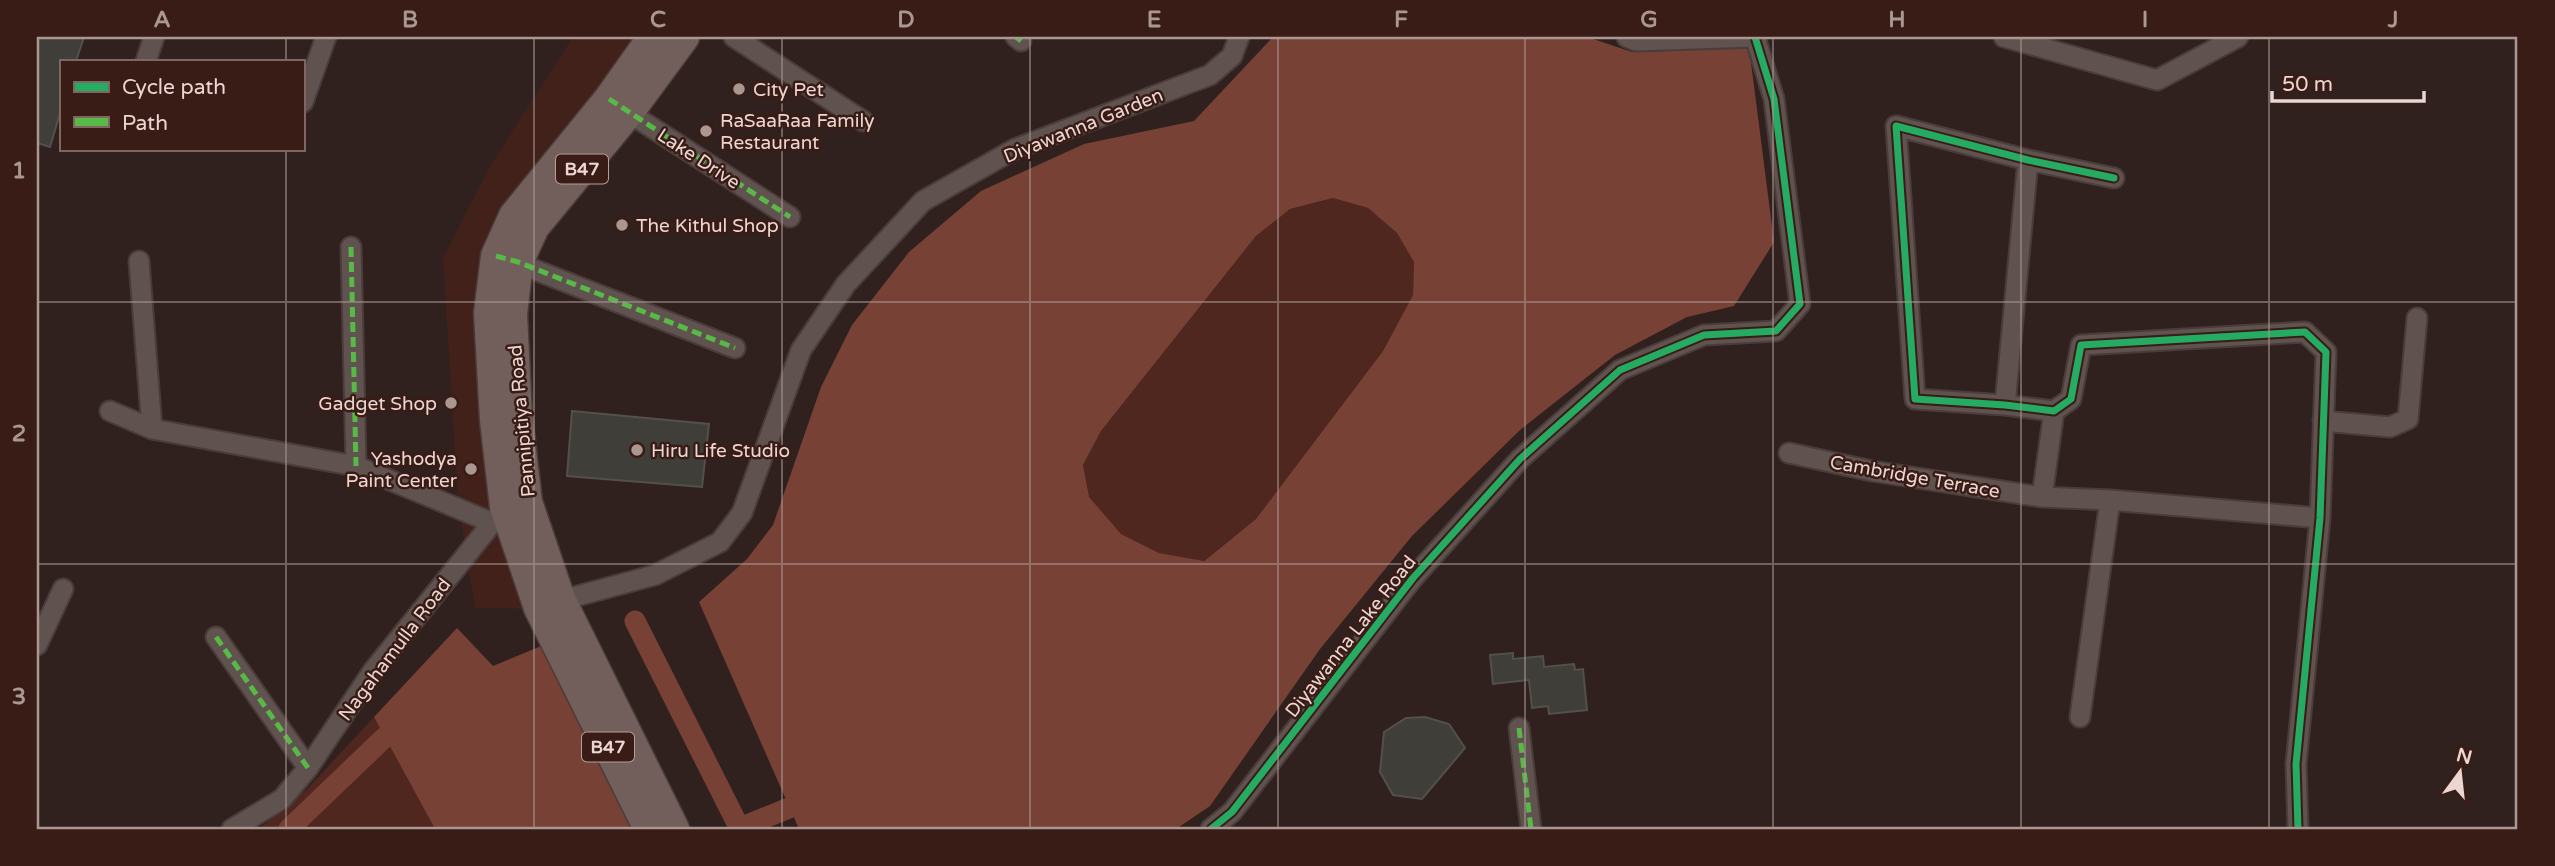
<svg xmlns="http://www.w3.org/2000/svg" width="2555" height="866" font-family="'Varela Round',sans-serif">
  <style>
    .built { fill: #42211a }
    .green { fill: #4f271f }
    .water { fill: #784135; fill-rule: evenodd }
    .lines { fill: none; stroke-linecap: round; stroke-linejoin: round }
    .canal { stroke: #784135; stroke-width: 21 }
    .building { fill: #403e39; stroke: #53504b; stroke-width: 2 }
    .street-casing { stroke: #4a3c3a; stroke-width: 23 }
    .primary-casing { stroke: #4a3c3a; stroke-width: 33 }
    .street { stroke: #5f524f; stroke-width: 19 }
    .primary { stroke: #725f5b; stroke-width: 30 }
    .quiet { stroke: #58b947; stroke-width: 5; stroke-dasharray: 10 5; stroke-linecap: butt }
    .cycleway-casing { stroke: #391c16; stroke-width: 11 }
    .cycleway { stroke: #26ab63; stroke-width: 7 }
    .grid { fill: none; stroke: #aa9792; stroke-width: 2; stroke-opacity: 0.55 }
    .poi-dot { fill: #aa9792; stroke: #391c16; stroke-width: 2.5 }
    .labels { text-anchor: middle; stroke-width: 5; stroke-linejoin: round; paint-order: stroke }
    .shield { fill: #391c16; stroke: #b69e99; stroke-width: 2 }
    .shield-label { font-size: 18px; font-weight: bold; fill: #ebd6d1 }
    .poi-label { font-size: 19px; fill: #ebd6d1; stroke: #391c16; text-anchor: start }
    .street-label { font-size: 19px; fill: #ebd6d1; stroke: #391c16 }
    .neatline { fill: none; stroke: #aa9792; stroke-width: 2.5 }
    .grid-label { font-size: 23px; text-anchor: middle; font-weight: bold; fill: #aa9792 }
  </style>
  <rect width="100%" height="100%" fill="#31211e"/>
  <path class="built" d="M573 37H650L512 214 536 609 475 608 458 501 443 258 489 168Z"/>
  <path class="green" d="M1333 198 1368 208 1397 233 1414 262 1413 295 1383 351 1256 519 1203 561 1159 553 1121 534 1088 497 1083 465 1101 431 1256 236 1290 209Z
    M374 717 435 829H259L307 789Z"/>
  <path class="water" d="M1273 37H1587L1632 52 1749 47 1774 242 1734 306 1687 317 1615 355 1520 430 1412 536 1320 649 1210 806 1176 829H799L699 602 747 559 773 525 821 387 852 325 909 252 981 191 1084 144 1194 121ZM1333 198 1368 208 1397 233 1414 262 1413 295 1383 351 1256 519 1204 561 1159 553 1121 534 1089 497 1083 465 1101 431 1256 236 1290 209Z
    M457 628 493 666 551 642 642 829H435L374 717Z"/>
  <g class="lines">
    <path class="canal" d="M635 621 740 829
      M740 828 789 808
      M289 829 385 737"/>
  </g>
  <path class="building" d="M37 37H84L76 61H61V110L50 147 37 143Z
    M572 411 709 424 702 487 567 476Z
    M1513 653V659L1543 656 1544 667 1574 664 1575 670 1583 669 1587 710 1549 714 1548 706 1532 708 1529 680 1493 684 1490 655Z
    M1425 717 1449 724 1465 748 1422 799 1393 795 1380 772 1384 732 1406 718Z"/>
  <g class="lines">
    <g class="street-casing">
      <path id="street" d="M734 37 863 121
        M1016 37 1021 41
        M1627 37 1636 41 1755 37
        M2004 37 2157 80 2238 37
        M146 61 154 37
        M303 102 326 37
        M620 107 790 217
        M2114 178 2028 160 1896 126 1915 399 2005 405 2054 411 2071 399 2081 345 2305 332 2326 352 2320 518 2296 764 2298 829
        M351 247 356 466
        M507 259 735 348
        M139 261 152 429
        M2005 405 2028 160
        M110 411 152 429 356 466 493 523
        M2323 421 2390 427 2408 419 2417 318
        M1789 453 1872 471 2042 497 2110 500 2320 518
        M2042 497 2054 411
        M551 603 655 575 720 542 742 513 801 350 846 284 923 201 1015 149 1210 75 1232 56 1239 37
        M216 637 308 768
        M37 645 63 589
        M2080 717 2110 500
        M1519 728 1531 829
        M232 829 282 799 308 768 373 671 505 507 512 505
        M1211 829 1232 812 1413 578 1520 459 1620 370 1704 335 1776 331 1800 304 1774 99 1755 37"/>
    </g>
    <g class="primary-casing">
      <path id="primary" d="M649 829 539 608 505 507 495 420 489 313 496 256 514 216 609 99 653 37
        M674 829 560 599 527 502 517 416 512 314 518 262 534 227 628 113 684 37"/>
    </g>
    <use href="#street" class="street"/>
    <use href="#primary" class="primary"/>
    <path class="quiet" d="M1016 37 1021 41
      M609 99 790 217
      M351 247 356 466
      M496 256 518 262 735 348
      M216 637 308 768
      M1519 728 1531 829"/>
    <g class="cycleway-casing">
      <path id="cycleway" d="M2114 178 2028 160 1896 126 1915 399 2005 405 2054 411 2071 399 2081 345 2305 332 2326 352 2320 518 2296 764 2298 829
        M1211 829 1232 812 1413 578 1520 459 1620 370 1704 335 1776 331 1800 304 1774 99 1755 37"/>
    </g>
    <use href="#cycleway" class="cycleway"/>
  </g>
  <path class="grid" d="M286 37V61M534 37V829M782 37V829M1030 37V829M1278 37V829M1525 37V829M1773 37V829M2021 37V829M2269 37V829M286 149V829M37 302H2518M37 564H2518"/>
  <g class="poi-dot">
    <circle cx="739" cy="89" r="7"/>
    <circle cx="706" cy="131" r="7"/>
    <circle cx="622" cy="225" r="7"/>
    <circle cx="451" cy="403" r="7"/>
    <circle cx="637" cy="450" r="7"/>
    <circle cx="471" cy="469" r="7"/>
  </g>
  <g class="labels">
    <g class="shield">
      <rect x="556" y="154.5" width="52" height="29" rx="5"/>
      <rect x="582" y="732.5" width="52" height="29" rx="5"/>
    </g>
    <g class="shield-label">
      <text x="582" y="175">B47</text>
      <text x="608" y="753">B47</text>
    </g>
    <g class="poi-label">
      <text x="753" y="96">City Pet</text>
      <text x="720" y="127">RaSaaRaa Family<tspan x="720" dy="22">Restaurant</tspan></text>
      <text x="636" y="232">The Kithul Shop</text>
      <text x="437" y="410" text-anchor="end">Gadget Shop</text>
      <text x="651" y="457">Hiru Life Studio</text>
      <text x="457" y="465" text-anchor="end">Yashodya<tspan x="457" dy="22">Paint Center</tspan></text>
    </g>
    <g class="street-label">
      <text transform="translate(1083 125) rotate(-22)" y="7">Diyawanna Garden</text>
      <text transform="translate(699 158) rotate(33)" y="7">Lake Drive</text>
      <text transform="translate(521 421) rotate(-95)" y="7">Pannipitiya Road</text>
      <text transform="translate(1915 476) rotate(10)" y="7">Cambridge Terrace</text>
      <text transform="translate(1350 636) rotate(-52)" y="7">Diyawanna Lake Road</text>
      <text transform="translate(394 649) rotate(-53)" y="7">Nagahamulla Road</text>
    </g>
  </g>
  <rect width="2555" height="866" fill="none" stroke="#391c16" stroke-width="77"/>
  <rect x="60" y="60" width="245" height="91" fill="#391c16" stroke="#806661" stroke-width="2"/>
  <rect x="74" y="82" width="35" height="10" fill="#26ab63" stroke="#806661" stroke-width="2"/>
  <text x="122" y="94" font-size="21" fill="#ebd6d1">Cycle path</text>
  <rect x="74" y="117" width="35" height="10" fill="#58b947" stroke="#806661" stroke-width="2"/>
  <text x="122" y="130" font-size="21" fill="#ebd6d1">Path</text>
  <g transform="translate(2460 772) rotate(15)" stroke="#391c16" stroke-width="5" paint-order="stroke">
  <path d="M0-5L12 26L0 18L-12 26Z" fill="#ebd6d1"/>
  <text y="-10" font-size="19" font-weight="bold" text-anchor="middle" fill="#ebd6d1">N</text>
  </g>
  <path d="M2272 91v10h152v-10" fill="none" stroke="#ebd6d1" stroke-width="3.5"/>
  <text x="2282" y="91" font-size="21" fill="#ebd6d1" stroke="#391c16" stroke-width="5" paint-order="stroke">50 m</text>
  <rect x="38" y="38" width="2478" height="790" class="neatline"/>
  <g class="grid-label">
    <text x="162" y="27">A</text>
    <text x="410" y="27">B</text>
    <text x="658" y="27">C</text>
    <text x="906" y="27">D</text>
    <text x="1154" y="27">E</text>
    <text x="1401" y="27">F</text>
    <text x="1649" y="27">G</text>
    <text x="1897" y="27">H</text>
    <text x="2145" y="27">I</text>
    <text x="2393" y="27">J</text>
    <text x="19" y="178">1</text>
    <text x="19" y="441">2</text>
    <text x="19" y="704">3</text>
  </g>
</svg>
